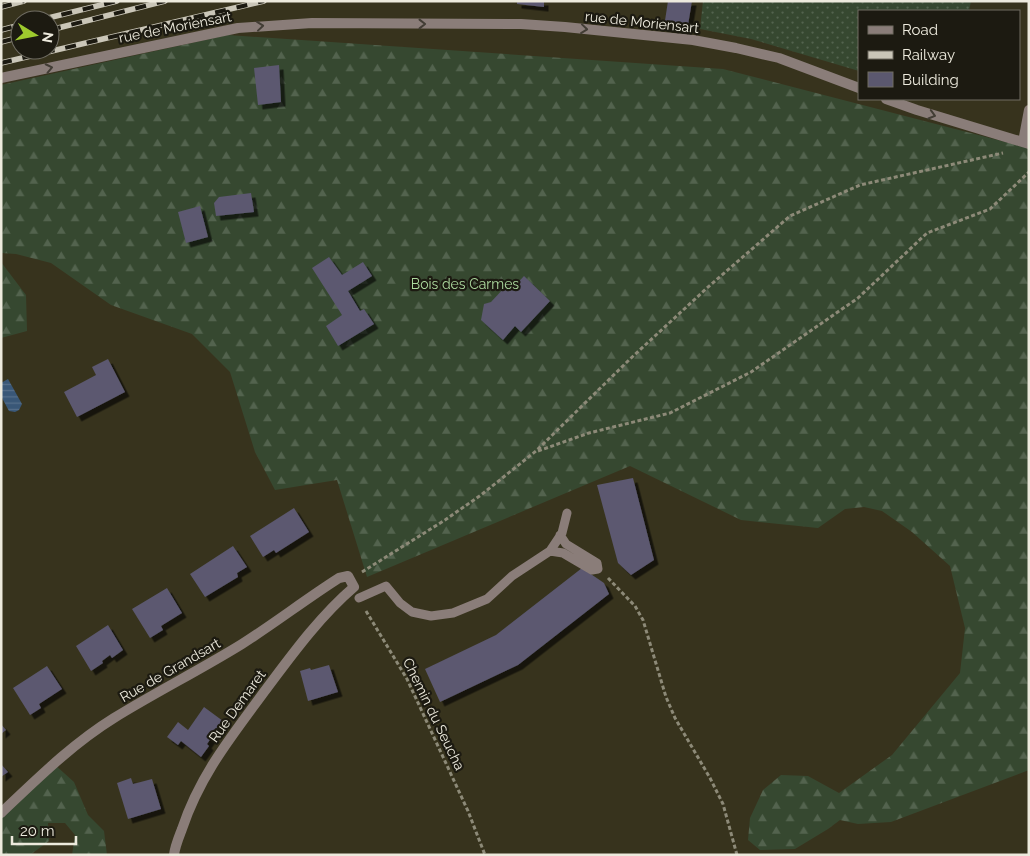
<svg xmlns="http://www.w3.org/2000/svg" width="1030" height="856" font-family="Raleway,sans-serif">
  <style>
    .grass { fill: url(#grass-dots) }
    .forest { fill: url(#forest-firs) }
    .water { fill: url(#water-rules) }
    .building { fill: #5b586f; filter: url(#shadow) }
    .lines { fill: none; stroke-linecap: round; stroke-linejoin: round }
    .path { stroke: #8d8a78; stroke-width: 3; stroke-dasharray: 4 2.5; stroke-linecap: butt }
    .lane { stroke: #8a7d79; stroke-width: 9 }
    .street { stroke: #8a7d79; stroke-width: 10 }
    .rail-casing { stroke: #cac6b8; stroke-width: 5.5 }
    .rail { stroke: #1c1a11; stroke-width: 4; stroke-dasharray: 11; stroke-linecap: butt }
    .oneway { stroke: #423d35 }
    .labels { text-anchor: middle; stroke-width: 4.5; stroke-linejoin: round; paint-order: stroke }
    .street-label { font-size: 14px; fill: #edeadd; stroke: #1c1a11 }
    .park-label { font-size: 14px; fill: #acd99e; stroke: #1c1a11 }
  </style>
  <defs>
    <pattern id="grass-dots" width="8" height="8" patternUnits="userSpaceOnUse" patternTransform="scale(1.25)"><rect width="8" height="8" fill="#364830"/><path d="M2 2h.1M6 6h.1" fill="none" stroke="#53634e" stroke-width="1.8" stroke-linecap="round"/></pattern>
    <pattern id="forest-firs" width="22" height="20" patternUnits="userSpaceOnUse" patternTransform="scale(1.25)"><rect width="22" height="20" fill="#364830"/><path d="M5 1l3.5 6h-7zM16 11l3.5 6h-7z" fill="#53634e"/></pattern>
    <pattern id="water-rules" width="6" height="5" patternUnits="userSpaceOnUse" patternTransform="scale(1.25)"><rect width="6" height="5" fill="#395777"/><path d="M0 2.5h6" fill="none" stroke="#566f8a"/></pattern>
    <filter id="shadow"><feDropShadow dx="4.5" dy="4.5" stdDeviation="0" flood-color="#0009"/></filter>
  </defs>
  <rect width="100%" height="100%" fill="#37331d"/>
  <path class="grass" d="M703 1H971L969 11H859V71L751 39 700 29Z"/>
  <path class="forest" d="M228 35 723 69 1029 148V770L891 822 858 824 840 820 828 829 795 849 760 850 748 840 750 818 763 790 781 775 808 776 839 793 892 755 960 673 965 628 950 566 912 532 882 511 864 507 845 509 818 528 741 520 630 466 367 577 337 480 275 490 255 452 230 372 192 334 111 305 51 263 16 254 1 253V85Z
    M1 262 26 295 27 331 1 338Z
    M54 764 74 782 88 815 104 831 107 855H72L75 835 65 823H48L49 841 30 855H1V813Z"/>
  <path class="water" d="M8 379 22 404 19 410 15 412 9 411 1 396V383Z"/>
  <path class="building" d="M517 1H544V7L517 4Z
    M668 1H692L687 31 664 27Z
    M279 65 281 102 258 105 254 68Z
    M251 193 254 212 216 216 214 203 219 197Z
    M200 206 208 237 186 243 178 212Z
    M329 257 342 275 363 262 372 276 348 291 360 311 364 309 374 324 338 346 326 326 342 315 312 268Z
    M524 276 550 301 521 332 515 326 503 340 481 320 484 304 491 302 505 287 510 291Z
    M108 359 125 392 77 417 64 392 96 375 92 367Z
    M633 478 654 560 631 575 618 563 597 485Z
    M294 508 309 532 276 553 274 550 263 557 250 536Z
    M233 546 247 567 237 573 238 577 205 597 190 574Z
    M582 568 604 583 609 594 518 665 440 702 425 669 496 635Z
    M167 588 182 613 161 626 163 630 150 638 132 609Z
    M108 625 123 650 112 658 110 655 102 661 103 663 91 671 76 646Z
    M329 665 338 692 308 701 300 671 310 668 311 670Z
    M47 666 62 689 39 704 41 708 30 715 13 688Z
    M204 707 223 721 207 744 209 746 201 757 181 741 178 745 167 737 178 722 188 730Z
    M1 724 6 730 1 734Z
    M1 764 8 772 1 777Z
    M131 778 133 784 152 779 161 809 128 819 117 783Z"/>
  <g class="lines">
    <path class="path" d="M538 451 589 433 670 413 751 372 858 298 927 233 990 209 1029 172
      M362 572 445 520 481 495 536 451 630 359 707 288 790 216 860 185 1003 153
      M608 578 635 606 643 620 666 697 675 718 710 778 723 804 737 855
      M366 611 407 679 468 811 485 855"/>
    <path class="lane" d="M550 551 563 553 592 570 598 569 597 563 566 544 560 535
      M359 598 386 586 400 603 412 612 431 616 453 613 487 599 512 576 550 551 562 533 567 513"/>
    <path class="street" d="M1 78 238 28 312 23 521 24 565 27 693 40 736 48 779 58 859 88
      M886 99 917 110 1029 144
      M1023 142 1029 110
      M1 813C37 779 72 744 114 718 156 692 200 670 242 644 275 623 306 599 339 578L348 576 354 587C319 617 291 656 264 692 231 737 200 775 182 829 179 837 175 846 174 855"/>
    <g class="rail-casing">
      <path id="rail" d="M1 7 24 1
        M40 20 117 1
        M1 30 20 25
        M50 30 165 1
        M1 42 20 37
        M1 63 264 1"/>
    </g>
    <use href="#rail" class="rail"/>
  </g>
  <defs><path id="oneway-chevron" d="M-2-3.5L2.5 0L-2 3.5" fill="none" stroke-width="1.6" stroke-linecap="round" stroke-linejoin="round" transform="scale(1.25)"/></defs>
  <g class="oneway">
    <use href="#oneway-chevron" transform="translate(422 24)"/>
    <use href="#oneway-chevron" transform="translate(260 26) rotate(-6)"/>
    <use href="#oneway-chevron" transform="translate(584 29) rotate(6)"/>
    <use href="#oneway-chevron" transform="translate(49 68) rotate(-12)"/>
    <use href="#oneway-chevron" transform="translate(932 115) rotate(16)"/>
  </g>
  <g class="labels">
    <g class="street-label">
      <text transform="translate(642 22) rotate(6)" y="5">rue de Moriensart</text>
      <text transform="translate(175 27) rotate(-11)" y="5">rue de Moriensart</text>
      <text transform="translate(170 670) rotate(-30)" y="5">Rue de Grandsart</text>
      <text transform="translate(237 706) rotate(-54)" y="5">Rue Demaret</text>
      <text transform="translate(434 714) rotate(64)" y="5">Chemin du Seucha</text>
    </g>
    <g class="park-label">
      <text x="465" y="289">Bois des Carmes</text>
    </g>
  </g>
  <rect width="1030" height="856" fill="none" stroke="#edeadd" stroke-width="5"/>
  <rect x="858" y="10" width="162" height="90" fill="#1c1a11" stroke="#706d63"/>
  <rect x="868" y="26" width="25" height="8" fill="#8a7d79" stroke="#706d63"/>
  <text x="902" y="35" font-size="15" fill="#edeadd">Road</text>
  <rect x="868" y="51" width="25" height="8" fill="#cac6b8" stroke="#706d63"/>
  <text x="902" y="60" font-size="15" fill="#edeadd">Railway</text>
  <rect x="868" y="72" width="25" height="15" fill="#5b586f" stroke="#706d63"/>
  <text x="902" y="85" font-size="15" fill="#edeadd">Building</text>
  <g transform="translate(35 35) rotate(100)"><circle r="24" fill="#1c1a11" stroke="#706d63"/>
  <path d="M0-4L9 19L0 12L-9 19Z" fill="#9eca2e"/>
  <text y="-8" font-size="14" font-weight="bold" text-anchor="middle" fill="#edeadd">N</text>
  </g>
  <path d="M12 836v8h64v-8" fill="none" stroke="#edeadd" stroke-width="2.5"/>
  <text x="20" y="836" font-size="15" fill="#edeadd" stroke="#1c1a11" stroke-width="4" paint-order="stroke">20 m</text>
</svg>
